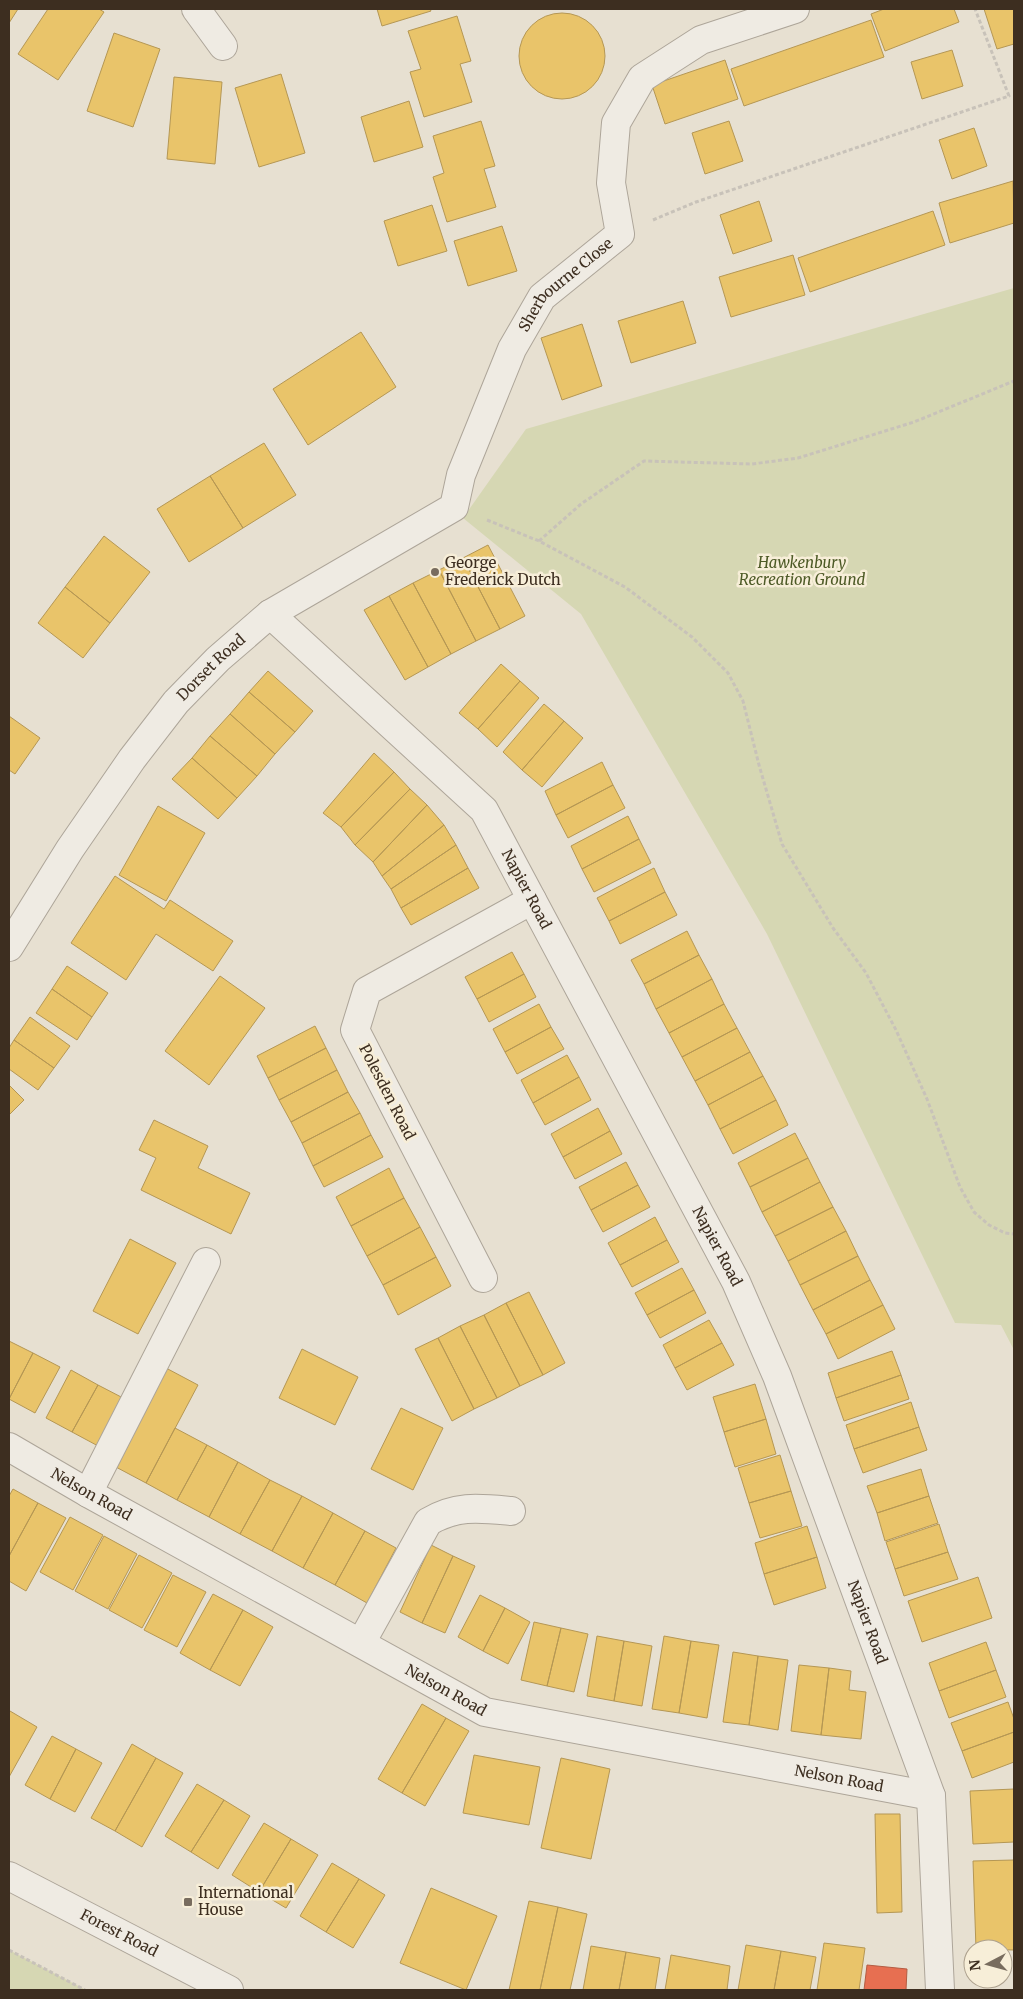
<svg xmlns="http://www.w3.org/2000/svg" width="1023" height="1999" font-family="Merriweather,serif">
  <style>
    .green { fill: #d6d7b3 }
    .homes { fill: #e9c46a; stroke: #b59754 }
    .shops { fill: #e76f51; stroke: #b45c42 }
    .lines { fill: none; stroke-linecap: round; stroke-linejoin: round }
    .minor-casing { stroke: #ada599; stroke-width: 30 }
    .path { stroke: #c8c2b9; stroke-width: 3; stroke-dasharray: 4 2.5; stroke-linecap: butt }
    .minor { stroke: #efebe3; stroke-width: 28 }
    .poi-dot { fill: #786c5e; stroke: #f7eed8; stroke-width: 2 }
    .labels { text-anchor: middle; stroke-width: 5; stroke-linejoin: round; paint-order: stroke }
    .street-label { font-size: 15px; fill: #3d2e20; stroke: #f7eed8 }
    .poi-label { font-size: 15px; fill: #3d2e20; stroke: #f7eed8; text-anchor: start }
    .park-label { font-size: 15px; font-style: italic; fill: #4d5a26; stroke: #f7eed8 }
  </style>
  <rect width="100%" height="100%" fill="#e7e0d1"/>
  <path class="green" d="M1014 288V1350L1001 1325 955 1323 767 934 581 614 463 518 526 429Z
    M9 1950 86 1990H9Z"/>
  <path class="homes" d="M9 9H18L9 23Z
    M48 9H99L104 12 58 80 18 54Z
    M377 9H430L431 11 382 26Z
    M884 9H954L959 22 885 51 871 14Z
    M984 9H1014V44L997 49Z
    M519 56a43 43 0 1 1 86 0a43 43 0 1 1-86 0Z
    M457 16 471 61 460 64 472 102 424 117 410 72 421 69 408 31Z
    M871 20 884 57 744 106 731 69Z
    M114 33 160 49 133 127 87 111Z
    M952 50 963 86 922 99 911 62Z
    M725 60 738 99 665 124 652 85Z
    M281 74 305 153 259 167 235 88Z
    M174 77 222 82 215 164 167 159Z
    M409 101 423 147 374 162 361 117Z
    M481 121 495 166 484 169 496 207 447 222 433 177 444 173 433 136Z
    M729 121 743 161 705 174 692 133Z
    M974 128 987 166 952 179 939 140Z
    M1013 181 1014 223 950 243 939 203Z
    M759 201 772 241 733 254 720 215Z
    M432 205 447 251 398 266 384 221Z
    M933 211 945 245 810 292 798 258Z
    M502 226 517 271 468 286 454 241Z
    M793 255 805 295 731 317 719 277Z
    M683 301 696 343 631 363 618 321Z
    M582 324 602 386 562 400 541 338Z
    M361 332 396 387 308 445 273 389Z
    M264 443 296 495 243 528 210 476Z
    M210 476 243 528 189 562 157 509Z
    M104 536 150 572 110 623 65 587Z
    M488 545 525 616 500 629 463 558Z
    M463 558 500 629 476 641 439 570Z
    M439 570 476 641 451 654 413 583Z
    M413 583 451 654 428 667 389 596Z
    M65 587 110 623 83 658 38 623Z
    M389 596 428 667 405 680 364 610Z
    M501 664 520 681 478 729 459 713Z
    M268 671 313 711 295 732 249 692Z
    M520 681 539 698 497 747 478 729Z
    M249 692 295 732 275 754 230 714Z
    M544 704 564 721 522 770 503 752Z
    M230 714 275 754 257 776 210 736Z
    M9 716 40 738 15 774 9 770Z
    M564 721 583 738 542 787 522 770Z
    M210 736 257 776 237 798 192 758Z
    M374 753 394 772 341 827 323 813Z
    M192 758 237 798 218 819 172 779Z
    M602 762 613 785 556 815 545 791Z
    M394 772 410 789 355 845 341 827Z
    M613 785 625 808 568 838 556 815Z
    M410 789 427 805 373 862 355 845Z
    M427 805 444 825 382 876 373 862Z
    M158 806 205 833 166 901 119 875Z
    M628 816 639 839 582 869 571 846Z
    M444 825 456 845 391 889 382 876Z
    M639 839 651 863 594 892 582 869Z
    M456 845 468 868 401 908 391 889Z
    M468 868 479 888 411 925 401 908Z
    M654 868 665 892 609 921 597 898Z
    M115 876 164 909 170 900 233 941 213 971 156 934 126 980 71 943Z
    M665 892 677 915 620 944 609 921Z
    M687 931 699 955 644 984 631 960Z
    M512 952 524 974 477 999 465 977Z
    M699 955 712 979 656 1009 644 984Z
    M67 966 108 993 92 1017 52 989Z
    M524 974 536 997 489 1022 477 999Z
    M220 976 265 1008 209 1085 165 1051Z
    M712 979 724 1004 669 1033 656 1009Z
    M52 989 92 1017 77 1040 36 1013Z
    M539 1004 551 1027 505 1052 493 1029Z
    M724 1004 737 1028 682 1057 669 1033Z
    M30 1017 70 1046 54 1068 14 1040Z
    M315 1026 326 1048 268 1078 257 1056Z
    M551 1027 564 1049 517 1074 505 1052Z
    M737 1028 750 1052 695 1081 682 1057Z
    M14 1040 54 1068 38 1090 9 1069V1048Z
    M326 1048 337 1070 279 1100 268 1078Z
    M750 1052 763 1076 708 1105 695 1081Z
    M567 1055 579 1077 533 1103 521 1080Z
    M337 1070 348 1092 291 1122 279 1100Z
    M763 1076 776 1100 720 1129 708 1105Z
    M579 1077 591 1100 545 1125 533 1103Z
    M9 1085 24 1100 9 1115Z
    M348 1092 360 1113 302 1143 291 1122Z
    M776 1100 788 1125 733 1154 720 1129Z
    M598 1108 610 1131 563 1157 551 1134Z
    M360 1113 371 1135 313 1166 302 1143Z
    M154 1120 208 1146 198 1168 250 1193 231 1234 141 1190 156 1158 139 1150Z
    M610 1131 622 1154 575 1179 563 1157Z
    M795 1133 808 1158 750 1187 738 1163Z
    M371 1135 383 1157 324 1187 313 1166Z
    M808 1158 820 1182 762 1212 750 1187Z
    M626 1162 638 1185 591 1210 579 1187Z
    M389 1168 404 1198 351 1226 336 1197Z
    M820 1182 833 1207 775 1236 762 1212Z
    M638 1185 650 1207 603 1232 591 1210Z
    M404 1198 420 1227 367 1256 351 1226Z
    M833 1207 846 1231 788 1261 775 1236Z
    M655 1217 667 1240 620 1265 608 1243Z
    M420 1227 436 1257 383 1285 367 1256Z
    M846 1231 858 1256 800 1285 788 1261Z
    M130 1239 176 1263 138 1334 93 1311Z
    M667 1240 679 1262 632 1287 620 1265Z
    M858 1256 870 1280 813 1310 800 1285Z
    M436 1257 451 1286 398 1315 383 1285Z
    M682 1268 694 1290 647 1315 635 1293Z
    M870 1280 883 1305 826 1334 813 1310Z
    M694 1290 706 1313 660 1338 647 1315Z
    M529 1292 565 1363 543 1375 506 1303Z
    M506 1303 543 1375 520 1386 484 1315Z
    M883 1305 895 1329 838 1359 826 1334Z
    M484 1315 520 1386 497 1398 460 1326Z
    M709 1320 722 1343 675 1368 663 1345Z
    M460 1326 497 1398 474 1409 438 1338Z
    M438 1338 474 1409 452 1421 415 1349Z
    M9 1341 33 1353 9 1399Z
    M722 1343 734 1365 687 1390 675 1368Z
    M302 1349 358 1377 335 1425 279 1398Z
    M892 1351 901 1375 836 1398 828 1373Z
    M33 1353 60 1367 35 1413 9 1399Z
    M166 1368 198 1385 146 1483 114 1466Z
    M71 1370 98 1385 72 1432 46 1418Z
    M901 1375 909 1399 844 1421 836 1398Z
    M755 1384 766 1419 724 1432 713 1397Z
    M98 1385 125 1399 100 1447 72 1432Z
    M911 1402 919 1427 854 1449 846 1425Z
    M401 1408 443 1428 413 1490 371 1469Z
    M766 1419 776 1454 735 1467 724 1432Z
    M919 1427 927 1450 863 1473 854 1449Z
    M175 1428 207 1445 177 1500 146 1483Z
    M207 1445 238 1462 209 1517 177 1500Z
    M780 1455 791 1491 749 1503 738 1468Z
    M238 1462 270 1480 240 1534 209 1517Z
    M921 1469 929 1496 877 1513 867 1486Z
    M270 1480 302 1496 272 1551 240 1534Z
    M13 1489 38 1503 9 1556V1496Z
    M791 1491 802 1526 760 1538 749 1503Z
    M302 1496 333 1513 303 1568 272 1551Z
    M929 1496 938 1523 885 1541 877 1513Z
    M38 1503 66 1518 26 1591 9 1581V1556Z
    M333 1513 365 1531 335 1585 303 1568Z
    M70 1517 103 1535 73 1590 40 1572Z
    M939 1524 948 1552 895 1569 886 1542Z
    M807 1526 817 1557 764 1574 755 1543Z
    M365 1531 396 1548 367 1603 335 1585Z
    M104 1536 137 1554 108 1609 75 1591Z
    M431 1545 453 1556 422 1623 400 1612Z
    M948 1552 958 1579 904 1596 895 1569Z
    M139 1555 172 1573 142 1628 109 1610Z
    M453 1556 475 1566 445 1633 422 1623Z
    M817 1557 826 1588 774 1605 764 1574Z
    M173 1575 206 1592 177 1647 144 1630Z
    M978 1577 992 1618 922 1642 908 1601Z
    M213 1594 243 1610 210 1670 180 1653Z
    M480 1595 505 1608 483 1651 458 1637Z
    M505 1608 530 1622 508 1664 483 1651Z
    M243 1610 273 1627 240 1686 210 1670Z
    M534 1622 561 1628 547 1686 521 1680Z
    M561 1628 588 1634 574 1692 547 1686Z
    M597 1636 624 1641 614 1701 587 1696Z
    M664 1636 691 1641 679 1713 652 1709Z
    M624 1641 652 1646 642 1706 614 1701Z
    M691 1641 719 1645 707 1718 679 1713Z
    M986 1642 996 1670 939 1691 929 1663Z
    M733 1652 758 1656 749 1725 723 1722Z
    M758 1656 788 1660 778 1730 749 1725Z
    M799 1665 829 1668 821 1735 791 1731Z
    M829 1668 851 1671 849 1690 866 1692 861 1739 821 1735Z
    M996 1670 1006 1697 949 1718 939 1691Z
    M1008 1702 1014 1719V1732L962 1751 951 1723Z
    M422 1704 446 1718 402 1793 378 1779Z
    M10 1711 37 1727 9 1777V1714Z
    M446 1718 469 1731 425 1806 402 1793Z
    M1014 1732V1762L972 1778 962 1751Z
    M52 1736 76 1749 50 1799 25 1785Z
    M132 1744 156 1758 115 1831 91 1818Z
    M76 1749 102 1763 75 1812 50 1799Z
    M474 1755 540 1767 529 1825 463 1813Z
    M156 1758 183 1773 142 1847 115 1831Z
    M561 1758 610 1769 591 1859 541 1848Z
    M197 1784 224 1800 191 1852 165 1836Z
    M1014 1789V1842L973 1844 970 1791Z
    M224 1800 250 1816 218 1869 191 1852Z
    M875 1814H900L902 1912 877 1913Z
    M264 1823 291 1839 259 1892 232 1875Z
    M291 1839 318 1855 286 1908 259 1892Z
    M1014 1860V1950L976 1949 973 1861Z
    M332 1863 359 1879 326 1932 300 1916Z
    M359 1879 385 1895 353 1948 326 1932Z
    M431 1888 497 1916 466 1990 400 1963Z
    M529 1901 558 1907 540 1990H509Z
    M558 1907 587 1914 570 1990H540Z
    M824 1943 865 1948 859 1990H817Z
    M746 1945 781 1951 774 1990H738Z
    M591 1946 626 1952 619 1990H583Z
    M781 1951 816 1957 810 1990H774Z
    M626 1952 660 1958 655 1990H619Z
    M671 1955 730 1966 727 1990H665Z"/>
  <path class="shops" d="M867 1965 907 1969 906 1990H864Z"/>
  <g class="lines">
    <g class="minor-casing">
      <g id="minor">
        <path d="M196 9 223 46"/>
        <path id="s1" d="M270 614 484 810 736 1282 777 1376 931 1796 940 1990"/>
        <path id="s2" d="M9 947 70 849 132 759 176 702 218 659 270 614 454 507 461 475 512 349 542 297 620 234 611 183 616 123 642 78 701 40 795 9"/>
        <path d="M483 1278 355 1030 367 991 532 900"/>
        <path id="s3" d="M9 1447 88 1493 485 1712 931 1796"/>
        <path d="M88 1493 206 1262"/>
        <path d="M361 1643 428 1522C456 1505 479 1508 511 1511"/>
        <path id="s4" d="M9 1876 229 1990"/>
      </g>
    </g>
    <path class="path" d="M653 220 696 202 1009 96 975 9
      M487 520 539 541 625 587 692 637 728 673 743 701 759 765 782 844 833 928 866 973 896 1030 927 1099 960 1187 974 1212 989 1225 1005 1233 1014 1234
      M539 541 581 504 644 461 752 464 798 458 914 422 1014 381
      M9 1950 85 1990"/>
    <use href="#minor" class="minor"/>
  </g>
  <g class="poi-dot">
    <circle cx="435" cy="572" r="5"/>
    <rect x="183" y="1897" width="10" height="10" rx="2.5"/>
  </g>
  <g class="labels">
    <g class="street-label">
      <text dy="5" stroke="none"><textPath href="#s2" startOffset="892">Sherbourne Close</textPath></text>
      <text dy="5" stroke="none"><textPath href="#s2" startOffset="346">Dorset Road</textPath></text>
      <text dy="5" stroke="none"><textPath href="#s1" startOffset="380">Napier Road</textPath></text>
      <text transform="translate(387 1092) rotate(63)" y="5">Polesden Road</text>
      <text dy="5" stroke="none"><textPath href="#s1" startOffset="785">Napier Road</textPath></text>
      <text dy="5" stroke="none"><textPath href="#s3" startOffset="95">Nelson Road</textPath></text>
      <text dy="5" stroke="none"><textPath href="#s1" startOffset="1190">Napier Road</textPath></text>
      <text dy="5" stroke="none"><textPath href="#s3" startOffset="500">Nelson Road</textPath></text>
      <text dy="5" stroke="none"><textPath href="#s3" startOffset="905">Nelson Road</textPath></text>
      <text dy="5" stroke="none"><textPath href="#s4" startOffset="124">Forest Road</textPath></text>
    </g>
    <g class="poi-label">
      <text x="445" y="568">George<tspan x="445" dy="17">Frederick Dutch</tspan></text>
      <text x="198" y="1898">International<tspan x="198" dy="17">House</tspan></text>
    </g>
    <g class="park-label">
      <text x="802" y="568">Hawkenbury<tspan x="802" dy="17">Recreation Ground</tspan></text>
    </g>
  </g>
  <rect width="1023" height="1999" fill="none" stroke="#3d2e20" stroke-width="20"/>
  <g transform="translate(988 1964) rotate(264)"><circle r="24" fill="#f7eed8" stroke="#ada18e"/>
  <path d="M0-4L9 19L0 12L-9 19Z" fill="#786c5e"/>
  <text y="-8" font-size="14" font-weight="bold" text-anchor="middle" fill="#3d2e20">N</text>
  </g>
</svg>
